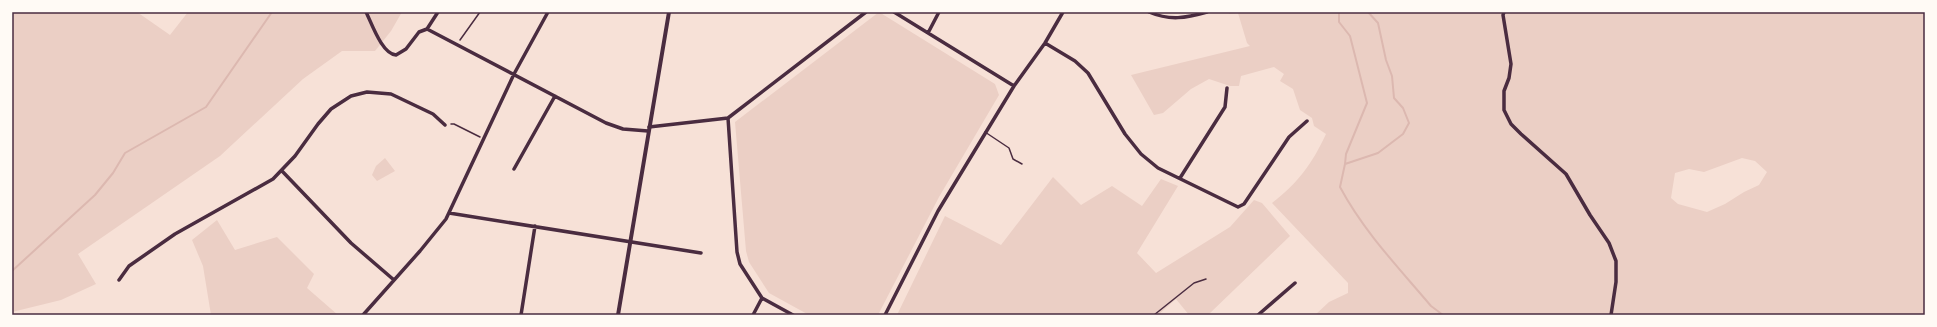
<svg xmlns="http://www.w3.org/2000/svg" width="1937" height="327" font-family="Georgia,serif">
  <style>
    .green { fill: #ebcfc5; fill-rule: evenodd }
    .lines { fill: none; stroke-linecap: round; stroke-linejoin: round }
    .stream { stroke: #dcb8b0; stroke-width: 2 }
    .path { stroke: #4a2c40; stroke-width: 1.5 }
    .service { stroke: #4a2c40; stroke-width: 1.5 }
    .minor { stroke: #4a2c40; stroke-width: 3.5 }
    .tertiary { stroke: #4a2c40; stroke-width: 4 }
    .neatline { fill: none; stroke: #4a2c40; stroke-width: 1.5 }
  </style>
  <rect width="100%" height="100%" fill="#f7e1d7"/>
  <path class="green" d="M12 12H137L170 35 188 12H402L391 31 375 51H342L303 79 220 156 78 254 96 284 61 300 12 312Z
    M879 12 995 84 999 95 939 197 878 315H809L769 293 749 262 746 251 735 122Z
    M1228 12H1925V315H1315L1329 302 1348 293V283L1272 203C1298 183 1312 164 1326 134L1314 126 1312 118 1300 110 1293 89 1280 81 1284 74 1274 67 1241 76 1239 86H1230L1209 79 1191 89 1163 113 1154 115 1131 75 1250 46 1247 43 1238 13 1229 14ZM1742 158 1755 161 1767 172 1759 185 1744 192 1725 204 1707 212 1678 204 1671 198 1675 173 1689 169 1704 172Z
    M385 158 395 171 377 181 372 175 376 166Z
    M1053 177 1081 205 1112 186 1142 206 1161 179 1178 186 1137 253 1156 273 1230 227 1254 200 1262 203 1290 236 1208 315H1189L1176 299 1158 315H897L945 216 1001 245Z
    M217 220 235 250 277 237 314 274 307 288 338 315H211L203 266 192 240Z"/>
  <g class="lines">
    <path class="stream" d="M1339 12V22L1350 36 1367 103 1346 154 1345 164
      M1368 12 1378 23 1386 60 1392 76 1394 98 1403 108 1409 123 1403 134 1378 153 1345 164 1340 187C1364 232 1399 268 1431 306L1443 315
      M12 271 95 195 113 173 125 153 206 107 272 12"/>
    <path class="path" d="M460 40 480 12
      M451 124H454L480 137
      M1154 315 1194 283 1206 279"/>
    <path class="service" d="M985 132 1009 148 1013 159 1022 164"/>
    <path class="minor" d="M366 12C372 24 382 54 396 55L406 49 419 32 427 29 438 12
      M894 12 1014 86
      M1149 12C1170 21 1186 18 1207 12
      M1504 12 1503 15 1511 64 1509 78 1504 91V110L1511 124 1521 134 1566 174 1590 215 1609 243 1616 261V282L1611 315
      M427 29 606 123 623 129 648 131
      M928 33 939 12
      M1045 43 1075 61 1088 73 1125 134 1141 154 1158 168 1238 207 1244 204 1289 137 1307 121
      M728 118 737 252 740 264 762 298 793 315
      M649 127 728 118 866 12
      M514 169 555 96
      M282 171 351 243 394 280
      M1180 178 1225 107 1227 88
      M449 213 701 253
      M119 280 129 266 175 234 273 179 295 156 318 124 331 109 351 96 367 92 391 94 433 114 445 125
      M363 315 420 251 446 219 514 74 548 12
      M521 315 535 226
      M753 315 762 298
      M885 315 938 211 1014 86 1045 43 1063 12
      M1258 315 1295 283"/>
    <path class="tertiary" d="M618 315 669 12"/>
  </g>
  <rect width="1937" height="327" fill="none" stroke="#fffaf5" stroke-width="26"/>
  <rect x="13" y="13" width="1911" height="301" class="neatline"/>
</svg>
